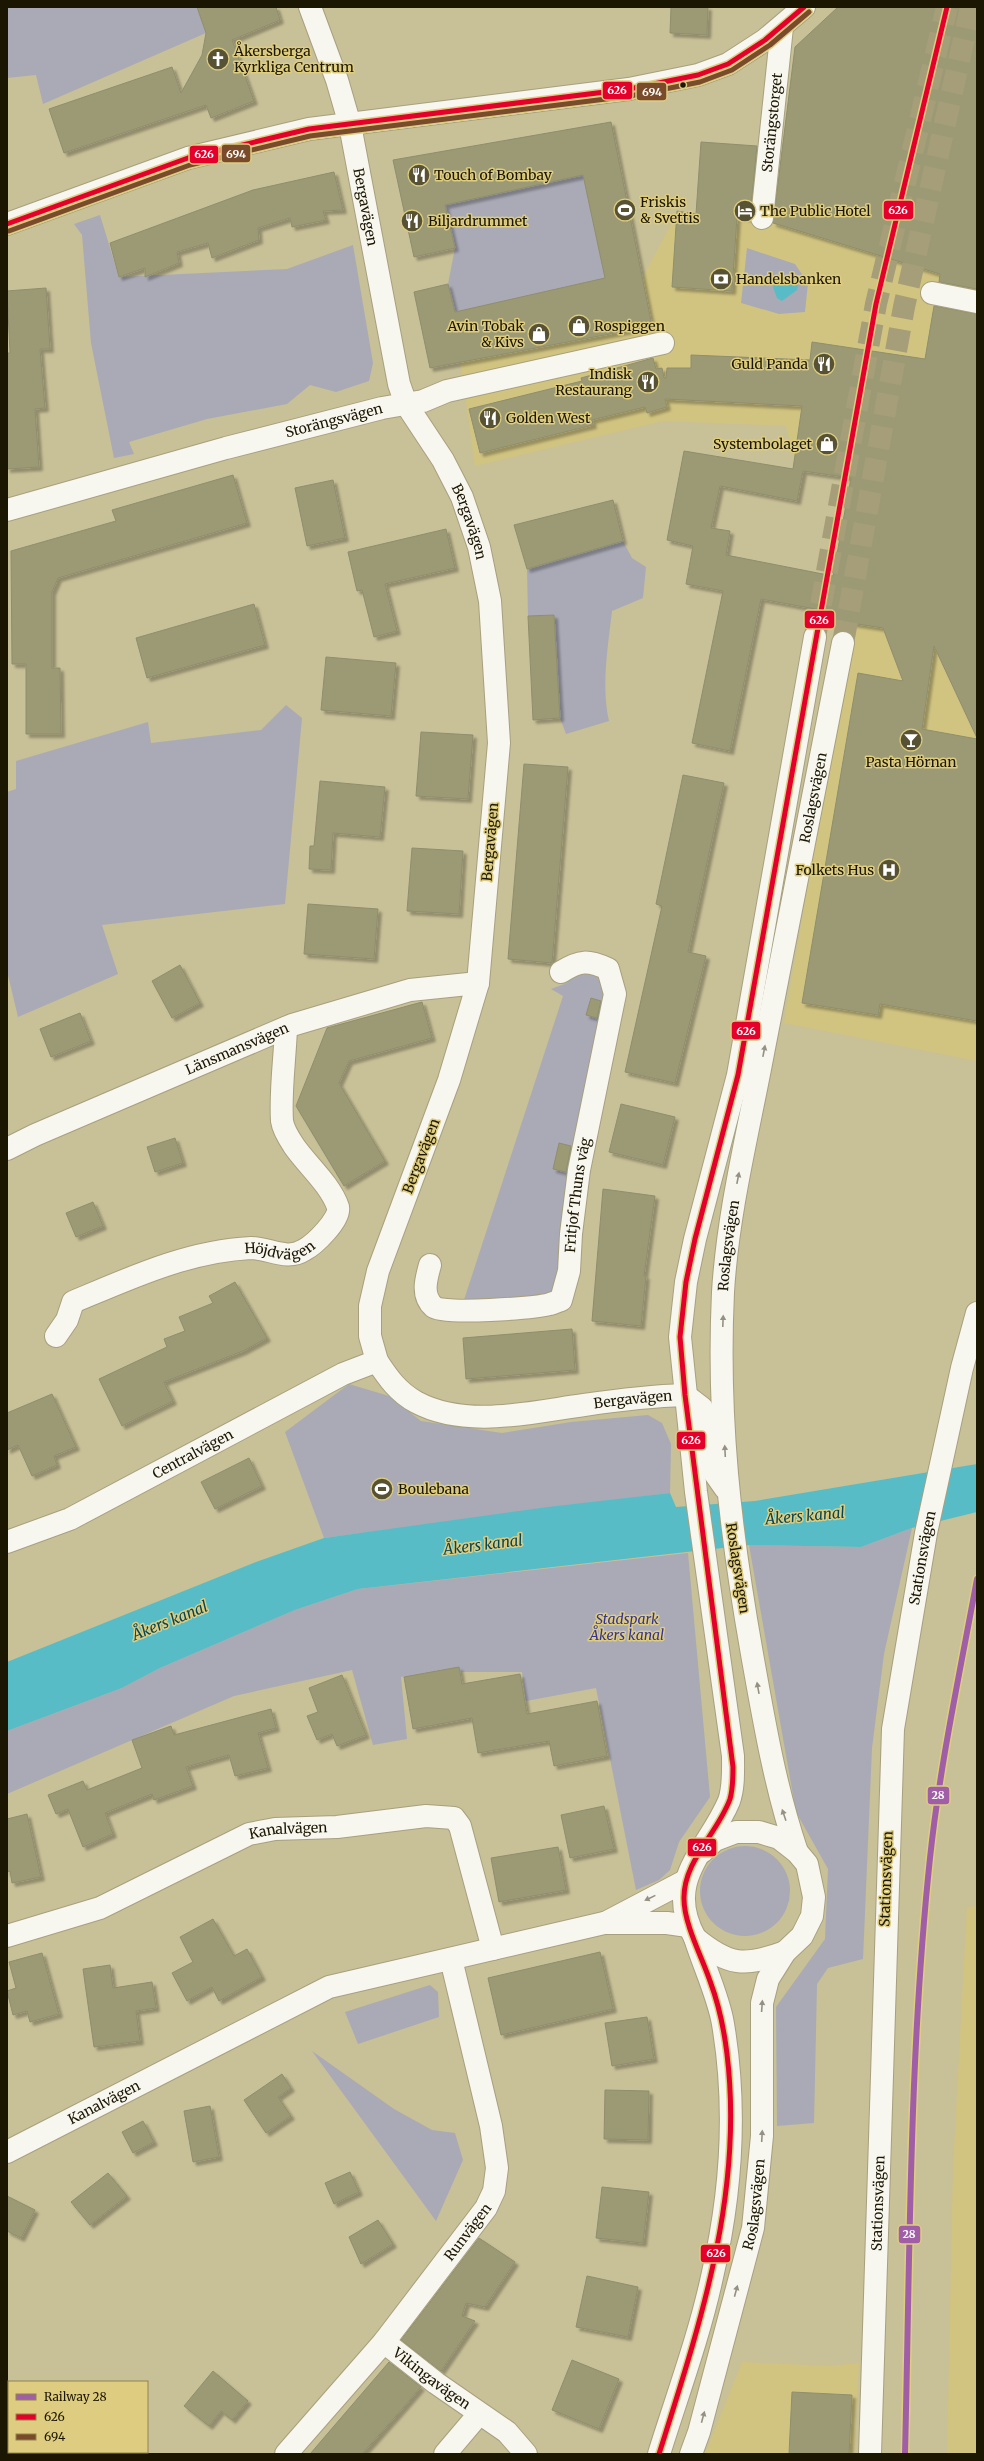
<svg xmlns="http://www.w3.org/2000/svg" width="984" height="2461" font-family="Merriweather,serif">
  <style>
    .built { fill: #d1c481 }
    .green { fill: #a9aab6 }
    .water { fill: #58bcc6 }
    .building { fill: #9b9a75; stroke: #8f8e6d; fill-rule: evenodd; filter: url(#shadow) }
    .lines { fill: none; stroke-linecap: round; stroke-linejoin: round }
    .primary-tunnel { stroke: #a59e78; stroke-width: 22; stroke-dasharray: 22 11; stroke-linecap: butt }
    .street-casing { stroke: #a7a07f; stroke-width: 24 }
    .secondary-casing { stroke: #a7a07f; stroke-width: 24 }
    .primary-casing { stroke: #a7a07f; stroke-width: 24 }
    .street { stroke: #f7f6ef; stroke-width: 22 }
    .secondary { stroke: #f7f6ef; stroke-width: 22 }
    .primary { stroke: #f7f6ef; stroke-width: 22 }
    .bus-1-casing { stroke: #decd80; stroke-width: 8 }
    .bus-2-casing { stroke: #decd80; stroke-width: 8 }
    .bus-1 { stroke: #e4002b; stroke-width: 5 }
    .bus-2 { stroke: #7a4b2a; stroke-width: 5 }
    .rail-1-casing { stroke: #decd80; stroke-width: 9 }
    .rail-1 { stroke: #a05ea6; stroke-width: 6 }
    .oneway { fill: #949184 }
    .bus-dot { fill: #1b1601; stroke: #decd80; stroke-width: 1.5 }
    .labels { text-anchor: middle; stroke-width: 3; stroke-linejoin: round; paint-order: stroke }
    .poi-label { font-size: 14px; fill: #1b1601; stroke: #decd80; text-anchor: start }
    .street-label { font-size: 14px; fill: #1b1601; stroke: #decd80 }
    .park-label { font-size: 14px; font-style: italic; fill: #343292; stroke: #decd80 }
    .water-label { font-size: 15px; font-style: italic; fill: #064452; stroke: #decd80 }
    .line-badge { stroke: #decd80; stroke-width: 1.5 }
    .badge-label { font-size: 11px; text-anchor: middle; font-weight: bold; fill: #fff }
  </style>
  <defs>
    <filter id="shadow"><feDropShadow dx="3.5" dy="3.5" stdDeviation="1" flood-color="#0004"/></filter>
  </defs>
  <rect width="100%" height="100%" fill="#c8c096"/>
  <path class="built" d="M838 7H977V1061L784 1023 853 629 825 619 852 474 795 464 786 426 663 421 475 466 456 332 630 301 677 213 775 223 795 47Z
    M977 1906V2454H947L953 2169 967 1907Z
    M742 2362 830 2366 859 2363 854 2454H705Z"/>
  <path class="green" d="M7 7H197L206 33 43 104 36 75 7 78Z
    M583 175 605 278 455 312 448 284 455 248 445 205Z
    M100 215 119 277 287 269 353 245 373 363 369 381 336 392 310 385 287 404 207 419 129 442 134 454 114 458 91 343 82 235 74 224Z
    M747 248 795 264 808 283 805 312 779 314 741 303Z
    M623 541 632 558 646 567 643 598 612 611C608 646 601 687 609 721L566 734 560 718 554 615 528 616 527 569Z
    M286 705 302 718 285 904 102 925 118 974 18 1017 7 971V792L16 789V761L148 722 151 743 261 730Z
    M575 970 596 972 606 981 557 1291 541 1300 463 1303 563 996 551 989 567 983Z
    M349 1384 389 1396 421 1421 502 1433 571 1422 648 1415 662 1423 671 1444 670 1493 324 1538 285 1432Z
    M912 1528 884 1654 872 1748 863 1959 828 1968 817 1984 814 2123 777 2126 776 2007 825 1939 828 1869 796 1812 749 1545 861 1547Z
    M688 1553 710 1797 679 1842 670 1870 659 1880 636 1890 596 1688 526 1701 522 1672H463L401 1677 407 1739 373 1745 352 1670 234 1696 7 1794V1731L122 1688 160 1668 295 1610 358 1589Z
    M700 1891a45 45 0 1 1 90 0a45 45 0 1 1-90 0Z
    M430 1985 438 1992 439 2017 358 2044 345 2012Z
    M312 2051 394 2109 432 2130 455 2133 463 2160 436 2221Z"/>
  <path class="water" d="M784 277 793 278 798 286 797 290 782 301 777 298 773 287 776 282 781 283Z
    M977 1464V1512L912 1528 861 1547 749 1545 358 1589 295 1610 160 1668 122 1688 7 1731V1662L256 1562 324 1538 548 1507 670 1493 676 1507 755 1501Z"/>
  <path class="building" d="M197 7H276L280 20 232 40 254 101 211 118 206 105 64 153 49 109 172 67 181 93 202 55 206 33Z
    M671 7H708L707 35 670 33Z
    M838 7H977V289L939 282 940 274 773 223 795 47Z
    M611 122 652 326 430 368 414 292 448 284 455 312 605 278 583 175 445 205 455 248 414 257 393 160Z
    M701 142 757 146 750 218 737 217 732 291 672 287 677 211 696 214Z
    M334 172 343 210 323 211 326 220 292 227 290 218 258 228 259 240 212 258 208 243 177 252 179 263 145 277V268L119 277 110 243 253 190Z
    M46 288 50 349H40L45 408 35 409 39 467 7 469V353H10L7 291Z
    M934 306 977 314V738L934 646 922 729 977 739V1021L880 1004 878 1015 802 1003 858 673 903 681 883 628 825 619 826 611 761 599 730 751 692 743 723 591 686 584 693 546 667 540 684 451 793 469 802 406 665 399 667 407 647 413 645 407 592 420 593 425 480 453 469 409 582 381 581 378 653 358 656 369 662 368 664 378H666L667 368H691V355L810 360 812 342 925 359ZM803 471 851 478 833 576 726 555 730 531 711 528 720 486 797 501Z
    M233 475 247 523 58 578 52 592V668H60L61 734H26V664H12L11 551 116 521 112 510Z
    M333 480 345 538 307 546 295 488Z
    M613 500 623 541 527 569 514 525Z
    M446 529 455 568 385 584 397 631 374 637 362 590 357 591 348 552Z
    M254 604 265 645 147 678 136 638Z
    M554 615 560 718 533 720 528 616Z
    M326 657 396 663 391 716 321 710Z
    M421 732 473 735 468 799 416 796Z
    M524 764 568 767 552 963 508 959Z
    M683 775 724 783 688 952 706 956 675 1083 625 1072 662 906 656 904Z
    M320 781 385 787 380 837 333 833 331 870 309 869 310 846H314Z
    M412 848 463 851 459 914 407 911Z
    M308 904 378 909 374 959 304 954Z
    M180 965 200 1003 172 1018 152 981Z
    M591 998 601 1001 597 1018 586 1015Z
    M422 1002 432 1038 349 1061 339 1083 385 1161 344 1186 296 1106 327 1028Z
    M80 1013 91 1041 51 1057 40 1029Z
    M621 1104 675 1117 663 1165 609 1152Z
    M175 1138 183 1163 155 1172 147 1147Z
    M559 1143 571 1146 566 1172 553 1169Z
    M603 1189 655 1196 644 1276H646L641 1326 592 1321Z
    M93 1202 103 1226 76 1237 66 1213Z
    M235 1282 267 1338 243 1351 164 1382 173 1401 122 1426 99 1379 167 1347 164 1339 185 1331 179 1317 213 1303 209 1296Z
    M572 1329 575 1370 466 1379 463 1338Z
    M52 1394 76 1447 54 1456 57 1465 32 1476 18 1445 7 1450V1413Z
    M249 1458 262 1486 215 1509 201 1482Z
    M459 1667 462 1684 520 1674 527 1714 597 1701 607 1756 554 1766 549 1741 478 1753 472 1718 413 1729 404 1677Z
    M342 1675 366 1735 337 1746 332 1734 317 1740 307 1716 318 1712 309 1688Z
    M271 1709 276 1728 258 1733 268 1768 235 1776 229 1755 186 1767 193 1786 154 1800 152 1794 105 1813 113 1834 83 1847 68 1809 56 1814 48 1795 83 1781 87 1790 142 1768 132 1740 171 1726 174 1735Z
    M604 1806 614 1849 570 1858 561 1815Z
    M27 1814 41 1877 12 1883 10 1871 7 1872V1819Z
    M558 1847 566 1890 499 1902 491 1858Z
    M213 1919 234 1956 247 1949 262 1977 219 2001 212 1987 187 2001 172 1973 193 1962 180 1937Z
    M600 1952 613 2009 501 2035 488 1978Z
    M42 1953 59 2014 30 2022 27 2011 13 2015 7 1991 16 1988 9 1962Z
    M110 1965 113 1988 152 1982 156 2008 136 2011 140 2041 94 2047 83 1969Z
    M647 2017 654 2059 612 2066 605 2023Z
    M282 2074 291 2088 278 2097 291 2116 266 2133 244 2100Z
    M605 2090 649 2091 648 2140 604 2139Z
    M210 2106 219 2157 193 2162 184 2111Z
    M143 2121 154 2142 133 2153 122 2132Z
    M350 2172 359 2192 334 2204 325 2183Z
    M108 2173 127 2196 90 2225 71 2202Z
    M602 2187 649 2192 643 2243 596 2238Z
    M7 2196 35 2210 21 2238 7 2231Z
    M378 2220 393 2244 361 2264 349 2237Z
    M479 2238 515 2262 485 2307 466 2303 462 2316 475 2321 441 2371 401 2340Z
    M587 2276 638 2287 628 2337 576 2327Z
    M572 2360 619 2379 599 2429 552 2410Z
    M389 2362 421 2387 403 2408 362 2454H310Z
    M213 2371 248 2401 232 2420 221 2411 209 2426 184 2406Z
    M792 2392 852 2395 849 2454H789Z"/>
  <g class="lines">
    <path class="primary-tunnel" d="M815 637 876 304 947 7
      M843 643 904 307 971 7"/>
    <g class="street-casing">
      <g id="street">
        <path id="s1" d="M310 7 337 80 350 125 399 384 406 404 443 460 462 497 479 547 490 601 499 743 478 983 449 1080 378 1271 370 1306V1336L377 1361"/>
        <path id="s2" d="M762 218 782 27"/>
        <path d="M7 224 188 158 309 129 629 89 698 75 728 64 765 40 804 7"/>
        <path d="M932 293 977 302"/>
        <path id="s3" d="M7 510 226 448 382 408 423 401 447 391 663 343"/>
        <path id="s4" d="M7 1149 35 1135 292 1025 410 990 478 983"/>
        <path id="s5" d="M430 1265C426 1279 421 1296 434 1307 443 1315 536 1308 550 1304 554 1303 558 1301 561 1300L569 1271 571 1234 579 1170 615 994 608 969C588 960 580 960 561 972"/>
        <path id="s6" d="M56 1336 67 1320 73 1302C130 1278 188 1251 251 1248 269 1248 287 1261 304 1250 314 1245 341 1219 338 1207 330 1184 307 1165 294 1146 290 1140 283 1128 282 1121 280 1091 285 1058 286 1028"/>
        <path d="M605 1923 685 1881"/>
        <path id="s7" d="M7 1936 100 1908 249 1834 275 1829 337 1827 426 1816 454 1818 460 1826 493 1949"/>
        <path id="s8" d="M7 2152 329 1987 604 1923H667L688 1926"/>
        <path id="s9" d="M384 2342 436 2383 507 2432 526 2454"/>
        <path id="s10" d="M286 2454 384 2342 486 2208 494 2191 497 2168 491 2126 451 1959"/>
        <path d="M445 2454 479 2414"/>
        <path id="s11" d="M870 2454 893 1729 926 1533 962 1368 977 1313"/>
      </g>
    </g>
    <g class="secondary-casing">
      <g id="secondary">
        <path id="s12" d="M7 1542 70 1519 343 1374 377 1361C388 1378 398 1392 416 1402 466 1429 532 1412 584 1405 618 1400 651 1396 685 1395"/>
      </g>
    </g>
    <g class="primary-casing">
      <g id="primary">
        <path d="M685 1395 702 1408 711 1468 725 1488"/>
        <path id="s13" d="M797 1852C775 1787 764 1721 752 1654 730 1530 717 1418 723 1292 728 1210 749 1129 764 1048 791 913 817 778 843 643"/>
        <path d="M695 1938C729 1966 744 1967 785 1952"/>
        <path d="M659 2454C677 2396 699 2337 712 2277 731 2195 737 2107 723 2024 719 1998 703 1964 695 1938 663 1879 708 1851 729 1801 734 1787 733 1770 733 1756L696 1492 680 1337 686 1282 695 1239 738 1075 815 637"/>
        <path id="s14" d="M691 2454 699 2432 753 2228 762 2136V2003L768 1979 785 1952 802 1936 812 1916 814 1897 807 1864 797 1852 779 1838 759 1832H736L715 1840 702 1852"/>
      </g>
    </g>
    <use href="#street" class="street"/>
    <use href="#secondary" class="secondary"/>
    <use href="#primary" class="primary"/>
    <g class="bus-1-casing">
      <path id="bus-1" d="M7 224 188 158 309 129 629 89 698 75 728 64 765 40 804 7
        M659 2454C700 2324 744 2193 727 2054 724 2029 719 2005 710 1981 702 1957 684 1924 684 1899 683 1861 718 1833 730 1799 733 1789 733 1778 733 1767L685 1395 680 1337 686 1282 695 1239 738 1075 876 304 947 7"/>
    </g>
    <g class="bus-2-casing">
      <path id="bus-2" d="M9 231 190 165 310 136 630 96 700 82 732 70 770 45 809 12"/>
    </g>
    <use href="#bus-1" class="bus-1"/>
    <use href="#bus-2" class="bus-2"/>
    <g class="rail-1-casing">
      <path id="rail-1" d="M905 2454C910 2255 909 2056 930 1858 940 1764 960 1672 977 1579"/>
    </g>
    <use href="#rail-1" class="rail-1"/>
  </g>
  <defs><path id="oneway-solid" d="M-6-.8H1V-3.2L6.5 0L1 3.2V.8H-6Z"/></defs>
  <g class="oneway">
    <use href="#oneway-solid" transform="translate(764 1051) rotate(-79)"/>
    <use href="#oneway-solid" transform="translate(738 1178) rotate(-79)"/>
    <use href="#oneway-solid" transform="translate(723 1321) rotate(-88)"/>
    <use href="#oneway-solid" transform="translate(725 1451) rotate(-93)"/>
    <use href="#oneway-solid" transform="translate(758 1688) rotate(-100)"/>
    <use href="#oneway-solid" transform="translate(784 1815) rotate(-109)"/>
    <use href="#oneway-solid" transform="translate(650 1898) rotate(154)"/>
    <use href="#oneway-solid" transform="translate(762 2006) rotate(-86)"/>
    <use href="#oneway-solid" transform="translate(762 2136) rotate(-87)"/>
    <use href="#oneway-solid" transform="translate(736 2291) rotate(-75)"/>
    <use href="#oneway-solid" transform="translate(703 2417) rotate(-75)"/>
  </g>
  <defs>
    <g id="church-disc" transform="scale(1.15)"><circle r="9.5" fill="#585235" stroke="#decd80"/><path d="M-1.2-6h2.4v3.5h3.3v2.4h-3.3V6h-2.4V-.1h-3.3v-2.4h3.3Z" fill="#fff"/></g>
    <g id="restaurant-disc" transform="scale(1.15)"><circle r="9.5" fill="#585235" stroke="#decd80"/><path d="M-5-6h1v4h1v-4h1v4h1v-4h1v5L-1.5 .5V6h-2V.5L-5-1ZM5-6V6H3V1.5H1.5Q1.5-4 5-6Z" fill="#fff"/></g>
    <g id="stadium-disc" transform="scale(1.15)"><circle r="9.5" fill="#585235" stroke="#decd80"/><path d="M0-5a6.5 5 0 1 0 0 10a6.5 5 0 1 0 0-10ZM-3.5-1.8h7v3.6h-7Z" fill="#fff"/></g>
    <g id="hotel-disc" transform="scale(1.15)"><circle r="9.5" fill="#585235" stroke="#decd80"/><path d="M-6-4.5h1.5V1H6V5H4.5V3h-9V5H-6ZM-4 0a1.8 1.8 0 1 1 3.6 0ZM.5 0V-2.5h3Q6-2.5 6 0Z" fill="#fff"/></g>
    <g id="bank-disc" transform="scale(1.15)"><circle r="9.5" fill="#585235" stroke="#decd80"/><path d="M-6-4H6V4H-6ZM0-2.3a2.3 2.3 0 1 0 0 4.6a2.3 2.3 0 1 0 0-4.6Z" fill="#fff"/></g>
    <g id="shop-disc" transform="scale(1.15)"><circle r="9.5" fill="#585235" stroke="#decd80"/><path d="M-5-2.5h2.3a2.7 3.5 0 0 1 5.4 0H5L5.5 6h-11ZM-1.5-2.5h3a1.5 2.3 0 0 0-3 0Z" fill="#fff"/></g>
    <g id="bar-disc" transform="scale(1.15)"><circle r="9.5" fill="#585235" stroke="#decd80"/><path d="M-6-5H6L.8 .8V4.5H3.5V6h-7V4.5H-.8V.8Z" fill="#fff"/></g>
    <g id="hospital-disc" transform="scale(1.15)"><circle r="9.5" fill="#585235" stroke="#decd80"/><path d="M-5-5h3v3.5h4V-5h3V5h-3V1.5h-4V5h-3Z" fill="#fff"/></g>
  </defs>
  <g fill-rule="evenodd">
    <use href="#church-disc" x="218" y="59"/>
    <use href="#restaurant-disc" x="419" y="175"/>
    <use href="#stadium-disc" x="625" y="210"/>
    <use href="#hotel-disc" x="745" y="211"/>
    <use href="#restaurant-disc" x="412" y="221"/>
    <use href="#bank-disc" x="721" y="279"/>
    <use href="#shop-disc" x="579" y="326"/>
    <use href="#shop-disc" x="539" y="334"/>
    <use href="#restaurant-disc" x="824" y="364"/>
    <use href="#restaurant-disc" x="648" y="382"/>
    <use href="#restaurant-disc" x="490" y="418"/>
    <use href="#shop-disc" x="827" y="444"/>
    <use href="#bar-disc" x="911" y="740"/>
    <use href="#hospital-disc" x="889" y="870"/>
    <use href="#stadium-disc" x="382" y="1489"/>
  </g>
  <circle class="bus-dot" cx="683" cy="85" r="3.5"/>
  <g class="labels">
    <g class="poi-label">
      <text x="234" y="56">Åkersberga<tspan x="234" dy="16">Kyrkliga Centrum</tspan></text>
      <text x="434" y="180">Touch of Bombay</text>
      <text x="640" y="207">Friskis<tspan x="640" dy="16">&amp; Svettis</tspan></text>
      <text x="760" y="216">The Public Hotel</text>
      <text x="428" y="226">Biljardrummet</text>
      <text x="736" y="284">Handelsbanken</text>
      <text x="524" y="331" text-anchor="end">Avin Tobak<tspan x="524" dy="16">&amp; Kivs</tspan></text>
      <text x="594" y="331">Rospiggen</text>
      <text x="808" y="369" text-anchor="end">Guld Panda</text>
      <text x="632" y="379" text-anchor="end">Indisk<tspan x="632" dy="16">Restaurang</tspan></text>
      <text x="506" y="423">Golden West</text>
      <text x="812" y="449" text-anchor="end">Systembolaget</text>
      <text x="911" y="767" text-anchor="middle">Pasta Hörnan</text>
      <text x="874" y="875" text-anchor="end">Folkets Hus</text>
      <text x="398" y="1494">Boulebana</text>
    </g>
    <g class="street-label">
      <text dy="5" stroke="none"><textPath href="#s2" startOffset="96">Storängstorget</textPath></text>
      <text dy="5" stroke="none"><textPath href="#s1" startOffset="208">Bergavägen</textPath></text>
      <text dy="5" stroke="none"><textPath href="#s3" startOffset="339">Storängsvägen</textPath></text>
      <text dy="5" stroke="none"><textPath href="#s1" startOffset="544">Bergavägen</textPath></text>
      <text dy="5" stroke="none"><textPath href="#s13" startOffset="1070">Roslagsvägen</textPath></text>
      <text transform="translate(490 842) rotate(-85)" y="5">Bergavägen</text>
      <text dy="5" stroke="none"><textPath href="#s4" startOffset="251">Länsmansvägen</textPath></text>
      <text transform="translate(421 1156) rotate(-69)" y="5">Bergavägen</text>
      <text dy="5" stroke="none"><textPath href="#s5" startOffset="280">Fritjof Thuns väg</textPath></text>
      <text dy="5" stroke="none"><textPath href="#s6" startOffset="255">Höjdvägen</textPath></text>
      <text dy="5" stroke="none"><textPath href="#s13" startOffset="614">Roslagsvägen</textPath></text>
      <text dy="5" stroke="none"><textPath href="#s12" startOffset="690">Bergavägen</textPath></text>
      <text dy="5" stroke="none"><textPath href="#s12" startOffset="206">Centralvägen</textPath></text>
      <text dy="5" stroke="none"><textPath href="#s11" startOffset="899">Stationsvägen</textPath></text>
      <text transform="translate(738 1568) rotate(81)" y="5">Roslagsvägen</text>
      <text dy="5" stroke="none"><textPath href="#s7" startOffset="303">Kanalvägen</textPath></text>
      <text transform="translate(886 1879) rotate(-88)" y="5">Stationsvägen</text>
      <text dy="5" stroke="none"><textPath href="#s8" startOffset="109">Kanalvägen</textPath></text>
      <text dy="5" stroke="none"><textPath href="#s11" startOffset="251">Stationsvägen</textPath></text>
      <text dy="5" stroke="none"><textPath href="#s14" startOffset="258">Roslagsvägen</textPath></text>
      <text dy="5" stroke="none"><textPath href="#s10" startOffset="287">Runvägen</textPath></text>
      <text dy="5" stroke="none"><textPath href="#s9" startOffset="60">Vikingavägen</textPath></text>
    </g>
    <g class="park-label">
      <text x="627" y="1624">Stadspark<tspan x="627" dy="16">Åkers kanal</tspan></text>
    </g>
    <g class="water-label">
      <text transform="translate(805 1516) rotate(-5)" y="5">Åkers kanal</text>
      <text transform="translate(483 1545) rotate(-7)" y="5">Åkers kanal</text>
      <text transform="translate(170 1621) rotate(-22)" y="5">Åkers kanal</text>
    </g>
  </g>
  <g class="line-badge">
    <rect x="602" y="81" width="31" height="19" rx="4" fill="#e4002b"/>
    <rect x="636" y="82" width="31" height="19" rx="4" fill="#7a4b2a"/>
    <rect x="221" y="144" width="30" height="19" rx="4" fill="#7a4b2a"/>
    <rect x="189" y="145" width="30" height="19" rx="4" fill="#e4002b"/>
    <rect x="883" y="200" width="31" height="20" rx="4" fill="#e4002b"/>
    <rect x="804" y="610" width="31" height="19" rx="4" fill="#e4002b"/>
    <rect x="731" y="1021" width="30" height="19" rx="4" fill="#e4002b"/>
    <rect x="676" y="1431" width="30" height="19" rx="4" fill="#e4002b"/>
    <rect x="927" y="1786" width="23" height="19" rx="4" fill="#a05ea6"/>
    <rect x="687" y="1838" width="30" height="19" rx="4" fill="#e4002b"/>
    <rect x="898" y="2225" width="23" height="19" rx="4" fill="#a05ea6"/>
    <rect x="700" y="2244" width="31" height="19" rx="4" fill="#e4002b"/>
  </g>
  <g class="badge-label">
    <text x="617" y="94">626</text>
    <text x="652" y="96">694</text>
    <text x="236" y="158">694</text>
    <text x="204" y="158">626</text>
    <text x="898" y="214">626</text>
    <text x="819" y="624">626</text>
    <text x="746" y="1035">626</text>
    <text x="691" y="1444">626</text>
    <text x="938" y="1799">28</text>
    <text x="702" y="1851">626</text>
    <text x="909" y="2238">28</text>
    <text x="716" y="2257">626</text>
  </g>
  <rect width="984" height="2461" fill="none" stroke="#1b1601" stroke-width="16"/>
  <rect x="8" y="2381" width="140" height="72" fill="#decd80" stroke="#90844d"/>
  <rect x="16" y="2394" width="20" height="6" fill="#a05ea6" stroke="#90844d"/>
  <text x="44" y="2401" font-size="12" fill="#1b1601">Railway 28</text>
  <rect x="16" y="2414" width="20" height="6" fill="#e4002b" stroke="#90844d"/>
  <text x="44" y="2421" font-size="12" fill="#1b1601">626</text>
  <rect x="16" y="2434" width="20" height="6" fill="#7a4b2a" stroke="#90844d"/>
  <text x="44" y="2441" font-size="12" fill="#1b1601">694</text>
</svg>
